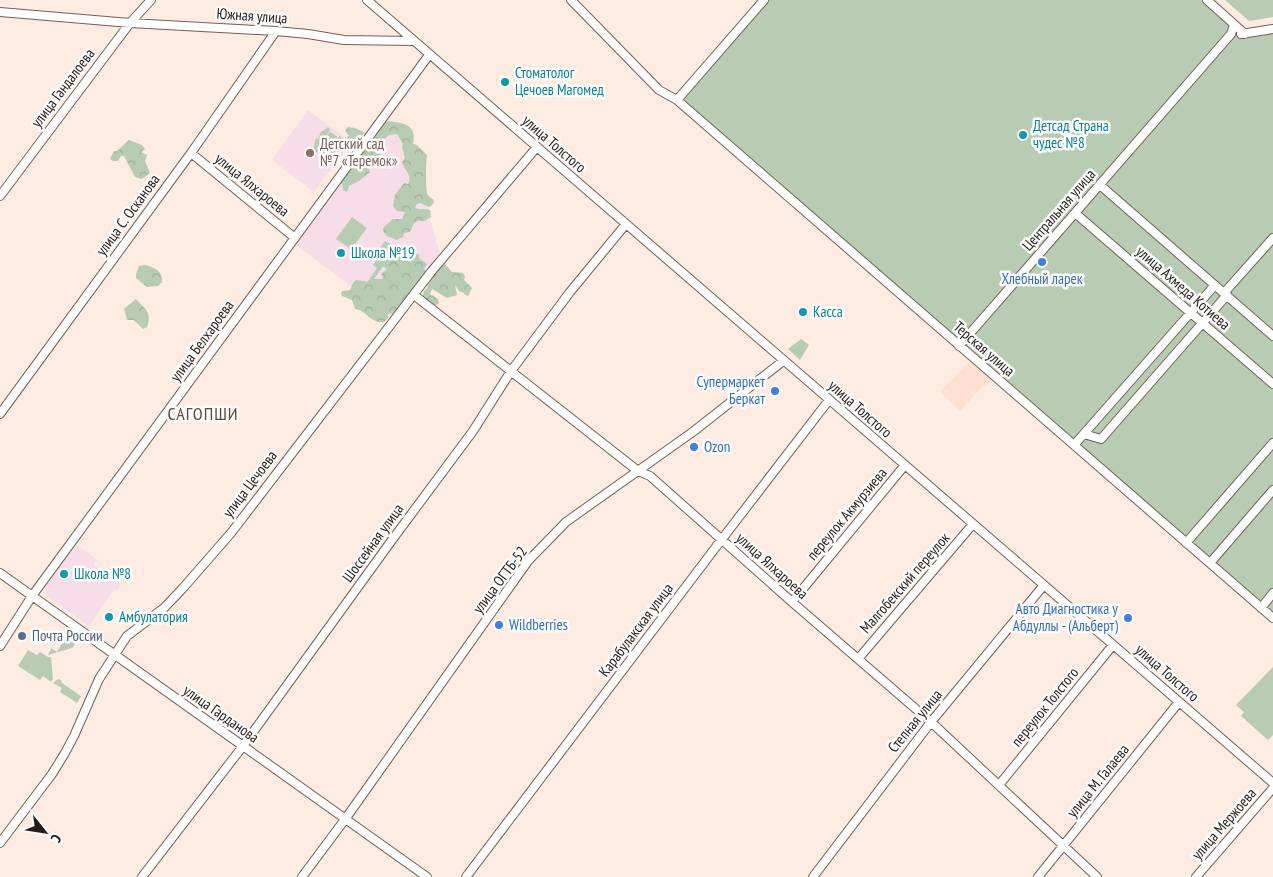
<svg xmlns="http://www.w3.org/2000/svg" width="1273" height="877" font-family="'PT Sans Narrow',sans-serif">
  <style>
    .built { fill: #ffdfd0 }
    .education { fill: #f6dde7 }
    .green { fill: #b7ccb3 }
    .forest { fill: url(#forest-crowns) }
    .park { fill: url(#park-tufts) }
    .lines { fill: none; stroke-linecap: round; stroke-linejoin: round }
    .minor-casing { stroke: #745f55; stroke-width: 10 }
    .minor { stroke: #fff; stroke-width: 8 }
    .culture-dot { fill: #0f9aa8; stroke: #fcfcfc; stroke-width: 2 }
    .education-dot { fill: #8d6e63; stroke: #fcfcfc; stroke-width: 2 }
    .shop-dot { fill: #3f7fe0; stroke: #fcfcfc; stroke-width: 2 }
    .service-dot { fill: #5c6f8a; stroke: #fcfcfc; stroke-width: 2 }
    .labels { text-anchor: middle; stroke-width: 5; stroke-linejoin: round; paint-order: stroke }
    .street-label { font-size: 15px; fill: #241c18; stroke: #fcfcfc }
    .culture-label { font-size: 15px; fill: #0d838f; stroke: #fcfcfc; text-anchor: start }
    .education-label { font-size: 15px; fill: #785e54; stroke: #fcfcfc; text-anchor: start }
    .shop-label { font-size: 15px; fill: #366cbe; stroke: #fcfcfc; text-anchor: end }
    .service-label { font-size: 15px; fill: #4e5e75; stroke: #fcfcfc; text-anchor: start }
    .quarter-label { font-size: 18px; letter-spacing: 1px; fill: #5c493f; stroke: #fcfcfc }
  </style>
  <defs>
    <pattern id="forest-crowns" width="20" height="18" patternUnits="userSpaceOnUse" patternTransform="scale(1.25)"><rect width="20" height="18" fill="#b7ccb3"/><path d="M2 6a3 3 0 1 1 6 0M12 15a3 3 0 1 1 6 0" fill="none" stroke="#9daf99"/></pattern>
    <pattern id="park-tufts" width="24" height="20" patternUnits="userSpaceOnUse" patternTransform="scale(1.25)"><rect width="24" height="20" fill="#b7ccb3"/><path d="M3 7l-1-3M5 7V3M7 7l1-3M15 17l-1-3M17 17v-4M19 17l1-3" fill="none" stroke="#9daf99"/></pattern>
  </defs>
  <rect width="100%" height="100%" fill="#feebe1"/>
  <path class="built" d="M969 362 992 380 985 387 983 386 960 411 940 392Z"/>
  <path class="education" d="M308 110 351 142 314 192 272 160Z
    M388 122 405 135 440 253 391 317 295 244Z
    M75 544 97 560 94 565 121 585 117 591 114 589 89 626 46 596 45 592 46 584Z"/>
  <path class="green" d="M764 0H1207L1245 34 1273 29V617L677 100Z
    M1225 0H1273V17L1249 21Z
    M352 217 367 228 351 249 336 239Z
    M385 241 396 248 369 286 366 284 377 268 373 265 378 257 375 255Z
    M801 339 809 345 800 360 788 349Z
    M61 635 75 644 72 648 48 655 52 647V649L57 652 63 642 58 639Z
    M28 650 37 655 40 652 48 657H51L53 679 51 682 43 676 40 680 18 666Z
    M1273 667V735L1268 740 1241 716 1244 712 1236 705Z
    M58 679 61 680 62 683 81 696 77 703 60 692 62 688 53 683Z"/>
  <path class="forest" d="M386 121C400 123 418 122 413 144L417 145 427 155C426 161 425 191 428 195 429 197 432 198 434 200L433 204 429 207 420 203 417 204 415 208C420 210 424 208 430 210L431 217 424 221H418L414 223 410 232 404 233 403 237 397 240 387 236 383 231 384 227 393 219H402L405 212 397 211 393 206 395 195 404 183 408 184C413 175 404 170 402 162L405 158 402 147 403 144 397 134 389 135 382 141 383 146 378 151 380 155 379 158 373 160 370 159 367 163 370 172 359 181 349 186 347 192 343 190V185L341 184 347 160 367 147 364 137 365 133 372 131V125Z
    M328 127 330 130C327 136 321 140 321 147L329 153 337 142 338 137 340 136 343 139 349 136 345 131 348 127 355 128 364 132 362 136 363 138 360 141 354 142V146L351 147 343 144 331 158C327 159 317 153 313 150L316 138 318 139 321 132Z
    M129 140 142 145 145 149 141 152 147 155 145 161 150 173 142 179 135 177 124 156H121L118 161H113L110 159 114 151H117Z
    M394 251 401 254H418L420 259 427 264 424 269 427 271 444 263 452 272 463 273 465 276 464 280 472 288 468 296 465 295 464 293 459 291 455 285 457 295 447 298 432 289 430 294 438 299 439 303 434 307 422 299 424 291 428 287 427 285 397 313 388 314V318L384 322C371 324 366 310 355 309L352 300 342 296 341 294 342 291 350 290 353 283 356 280 370 282 372 279H382L383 277 381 274 387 269 382 266 381 262 383 254Z
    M145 265C154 268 163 270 162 282L158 286 147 287 136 278V274L139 266Z
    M136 299C146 310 152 312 147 327L143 329 134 320H127L124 309Z"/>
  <path class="park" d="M330 132 339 138 329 153 319 146Z"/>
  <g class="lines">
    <g class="minor-casing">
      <path id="minor" d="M367 0 1273 783
        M571 0 659 90 677 100 1273 618
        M1207 0 1245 34
        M0 12 130 23 276 31 308 34 344 40 413 41
        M1241 34 1273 29
        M677 100 764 0
        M191 153 295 238
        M1100 185 1273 336
        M0 196 130 23 151 0
        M1075 213 1273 384
        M1224 293 1273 238
        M414 295 638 471 650 476 792 602 931 722 1097 877
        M959 346 1231 34 1234 25
        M0 414 191 153 276 31
        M1084 434 1101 439 1227 295
        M1074 445 1215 285
        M1186 543 1273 443
        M1210 563 1273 490
        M0 573 427 877
        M792 602 905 465
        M1261 608 1273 593
        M0 646 32 596 429 55
        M858 659 973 524
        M999 785 1113 645
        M0 843 52 774 65 753 74 736 99 679 127 636 164 608 183 588 231 533 431 272 537 147
        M142 877 243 746 392 540 473 431 511 371 570 292 626 224
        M302 877 346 818 528 561 566 522 694 431 783 361
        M466 877 722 539 829 400
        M813 877 931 722 1044 585
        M1038 877 1179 702
        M1196 877 1273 788"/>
    </g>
    <use href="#minor" class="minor"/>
  </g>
  <g class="culture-dot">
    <circle cx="505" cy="82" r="5"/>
    <circle cx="1023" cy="135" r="5"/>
    <circle cx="341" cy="253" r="5"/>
    <circle cx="803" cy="312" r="5"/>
    <circle cx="64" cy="574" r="5"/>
    <circle cx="109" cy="617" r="5"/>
  </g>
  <circle class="education-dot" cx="310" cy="153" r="5"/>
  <g class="shop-dot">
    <circle cx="1042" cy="262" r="5"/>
    <circle cx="775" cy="391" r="5"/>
    <circle cx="694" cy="447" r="5"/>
    <circle cx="1128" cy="618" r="5"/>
    <circle cx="499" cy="625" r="5"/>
  </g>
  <circle class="service-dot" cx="22" cy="636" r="5"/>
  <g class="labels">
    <g class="street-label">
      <text transform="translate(252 16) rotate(4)" y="5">Южная улица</text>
      <text transform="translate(63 88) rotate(-53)" y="5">улица Гандалоева</text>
      <text transform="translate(554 144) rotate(41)" y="5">улица Толстого</text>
      <text transform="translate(252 185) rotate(39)" y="5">улица Ялхароева</text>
      <text transform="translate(1059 210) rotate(-49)" y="5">Центральная улица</text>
      <text transform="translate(128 215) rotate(-54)" y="5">улица С. Осканова</text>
      <text transform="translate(1183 288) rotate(41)" y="5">улица Ахмеда Котиева</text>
      <text transform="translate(202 341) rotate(-54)" y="5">улица Белхароева</text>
      <text transform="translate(984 349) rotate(41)" y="5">Терская улица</text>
      <text transform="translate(860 409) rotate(41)" y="5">улица Толстого</text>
      <text transform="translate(250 484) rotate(-53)" y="5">улица Цечоева</text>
      <text transform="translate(847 514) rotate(-50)" y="5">переулок Акмурзиева</text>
      <text transform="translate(373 543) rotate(-54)" y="5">Шоссейная улица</text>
      <text transform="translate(772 566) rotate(42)" y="5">улица Ялхароева</text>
      <text transform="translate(500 580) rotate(-53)" y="5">улица ОГТБ-52</text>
      <text transform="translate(905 583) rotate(-49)" y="5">Малгобекский переулок</text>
      <text transform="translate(636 630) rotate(-53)" y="5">Карабулакская улица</text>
      <text transform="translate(1167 673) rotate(41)" y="5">улица Толстого</text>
      <text transform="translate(1045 707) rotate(-51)" y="5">переулок Толстого</text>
      <text transform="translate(221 714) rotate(35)" y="5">улица Гарданова</text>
      <text transform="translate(915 721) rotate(-51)" y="5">Степная улица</text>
      <text transform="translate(1098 781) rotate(-51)" y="5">улица М. Галаева</text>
      <text transform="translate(1224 824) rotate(-49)" y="5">улица Мержоева</text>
    </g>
    <g class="culture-label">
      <text x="515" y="78">Стоматолог<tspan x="515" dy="17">Цечоев Магомед</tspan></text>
      <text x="1033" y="131">Детсад Страна<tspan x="1033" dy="17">чудес №8</tspan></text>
      <text x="351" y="258">Школа №19</text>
      <text x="813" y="317">Касса</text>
      <text x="74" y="579">Школа №8</text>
      <text x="119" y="622">Амбулатория</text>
    </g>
    <g class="education-label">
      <text x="320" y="149">Детский сад<tspan x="320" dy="17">№7 «Теремок»</tspan></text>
    </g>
    <g class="shop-label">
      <text x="1042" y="284" text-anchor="middle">Хлебный ларек</text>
      <text x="765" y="387">Супермаркет<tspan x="765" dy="17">Беркат</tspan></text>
      <text x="704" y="452" text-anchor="start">Ozon</text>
      <text x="1118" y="614">Авто Диагностика у<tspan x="1118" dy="17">Абдуллы - (Альберт)</tspan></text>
      <text x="509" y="630" text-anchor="start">Wildberries</text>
    </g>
    <g class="service-label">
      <text x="32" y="641">Почта России</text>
    </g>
    <g class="quarter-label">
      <text x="203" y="420">САГОПШИ</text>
    </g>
  </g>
  <g transform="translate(45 832) rotate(120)" stroke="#fcfcfc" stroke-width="4" paint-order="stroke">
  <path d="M0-4L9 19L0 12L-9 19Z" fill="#241c18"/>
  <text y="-8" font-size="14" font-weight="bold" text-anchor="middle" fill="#241c18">С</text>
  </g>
</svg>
